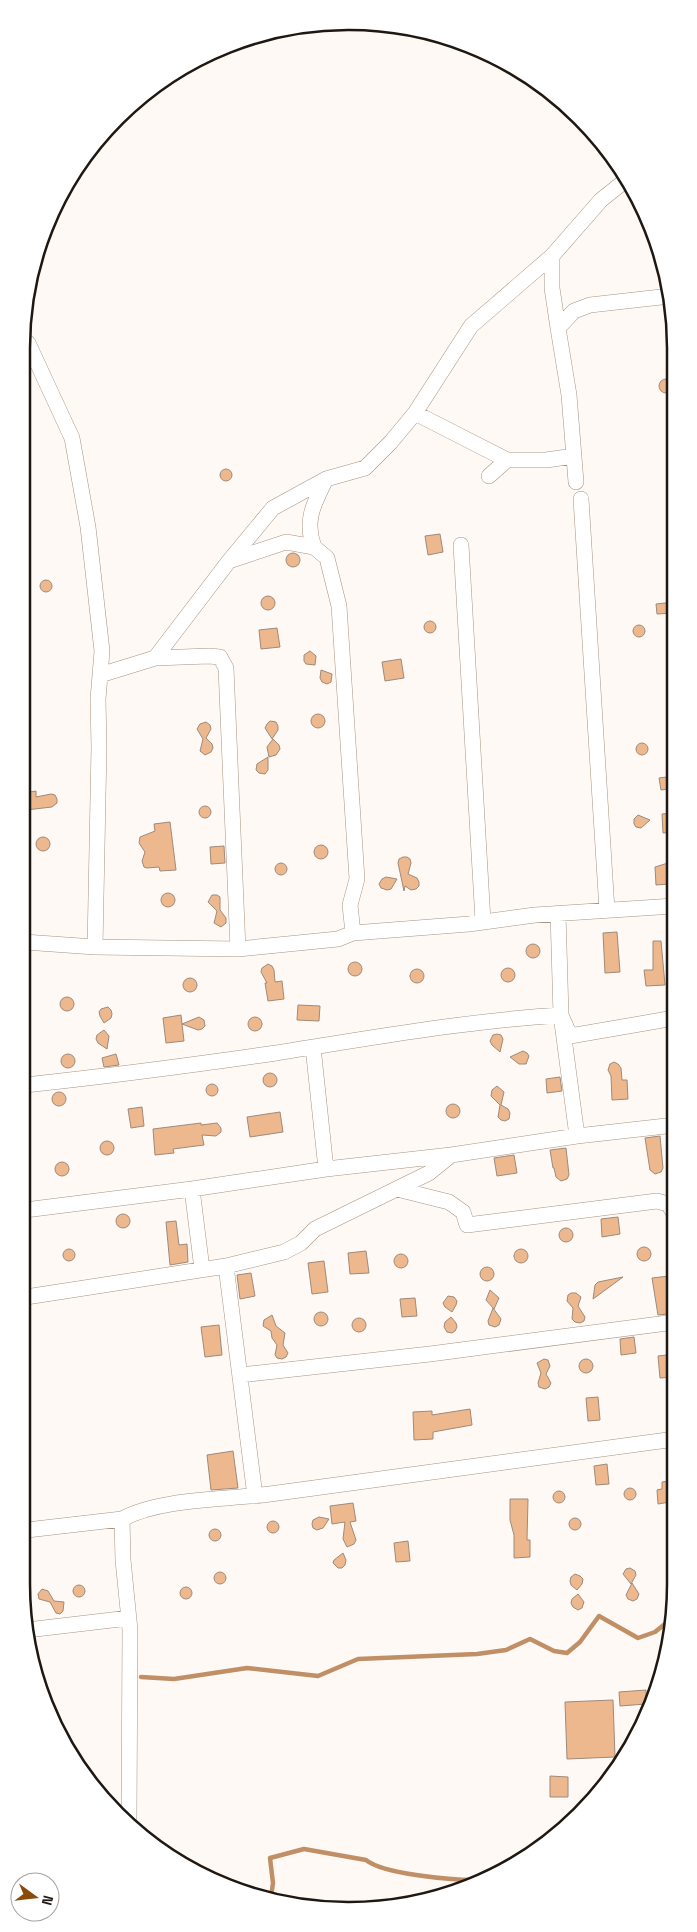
<svg xmlns="http://www.w3.org/2000/svg" width="697" height="1932" font-family="'Space Grotesk',sans-serif">
  <style>
    .lines { fill: none; stroke-linecap: round; stroke-linejoin: round }
    .stream { stroke: #c18f66; stroke-width: 4.5 }
    .building { fill: #edb88e; stroke: #9f8a79 }
    .minor-casing { stroke: #a89383; stroke-width: 16 }
    .minor { stroke: #fff; stroke-width: 15 }
    .rim { fill: none; stroke: #1f1711; stroke-width: 2.5 }
  </style>
  <rect width="100%" height="100%" fill="#fef9f5"/>
  <g class="lines">
    <path class="stream" d="M141 1677 174 1679 247 1668 318 1676 358 1659 477 1654 506 1650 530 1639 554 1651 567 1653 580 1642 599 1616 638 1638 655 1632 671 1619
      M271 1897 273 1883 270 1858 304 1849 366 1860C383 1874 451 1880 475 1880"/>
  </g>
  <path class="building" d="M659 386a7 7 0 1 1 14 0a7 7 0 1 1-14 0Z
    M220 475a6 6 0 1 1 12 0a6 6 0 1 1-12 0Z
    M440 534 443 552 428 555 425 536Z
    M286 560a7 7 0 1 1 14 0a7 7 0 1 1-14 0Z
    M40 586a6 6 0 1 1 12 0a6 6 0 1 1-12 0Z
    M261 603a7 7 0 1 1 14 0a7 7 0 1 1-14 0Z
    M674 602V613L657 614 656 604Z
    M424 627a6 6 0 1 1 12 0a6 6 0 1 1-12 0Z
    M633 631a6 6 0 1 1 12 0a6 6 0 1 1-12 0Z
    M277 628 280 647 261 649 259 630Z
    M310 651 316 656 315 665 306 664 304 661V655Z
    M401 659 404 678 385 681 382 662Z
    M321 670 332 674 331 682 327 684 322 682 320 678Z
    M311 721a7 7 0 1 1 14 0a7 7 0 1 1-14 0Z
    M270 721 276 722 278 726V730L272 739 265 728 267 724Z
    M206 722 210 725 211 729 206 738 212 744 213 748 211 752 205 755 200 751 203 739 197 729 200 724Z
    M273 739 279 745 280 749 276 755 269 757 267 747Z
    M636 749a6 6 0 1 1 12 0a6 6 0 1 1-12 0Z
    M268 757V770L265 774 259 773 256 770 257 764Z
    M674 776V788L661 790 659 778Z
    M36 791V797L51 794 55 795 57 799V803L52 807 26 810 24 793Z
    M199 812a6 6 0 1 1 12 0a6 6 0 1 1-12 0Z
    M674 813V832L663 833 662 814Z
    M638 815 650 820 641 828 636 827 634 824V819Z
    M170 822 176 870 160 871 159 867 147 868 144 867 142 861 145 852 139 843 140 837 155 831 154 824Z
    M36 844a7 7 0 1 1 14 0a7 7 0 1 1-14 0Z
    M314 852a7 7 0 1 1 14 0a7 7 0 1 1-14 0Z
    M224 846 225 863 211 864 210 847Z
    M403 857H407L410 859 411 863 408 874 417 878 419 882V886L416 889 411 890 405 886 404 891 398 863 399 859Z
    M275 869a6 6 0 1 1 12 0a6 6 0 1 1-12 0Z
    M668 863 669 884 656 885 655 867Z
    M386 877 397 879 391 889 387 890 381 888 379 884 382 879Z
    M161 900a7 7 0 1 1 14 0a7 7 0 1 1-14 0Z
    M212 895H217L220 897V910L226 918V923L221 927 214 923 217 911 208 902Z
    M617 932 620 972 605 973 603 933Z
    M653 941H661L665 985 646 986 644 970H653Z
    M526 951a7 7 0 1 1 14 0a7 7 0 1 1-14 0Z
    M348 969a7 7 0 1 1 14 0a7 7 0 1 1-14 0Z
    M268 964 272 966 274 970 275 982 282 981 284 999 268 1001 265 983H267L261 972 262 968Z
    M501 975a7 7 0 1 1 14 0a7 7 0 1 1-14 0Z
    M410 976a7 7 0 1 1 14 0a7 7 0 1 1-14 0Z
    M183 985a7 7 0 1 1 14 0a7 7 0 1 1-14 0Z
    M60 1004a7 7 0 1 1 14 0a7 7 0 1 1-14 0Z
    M298 1005 320 1006 319 1021 297 1020Z
    M108 1007 111 1010 112 1014 111 1018 104 1023 100 1016 99 1012 101 1009Z
    M181 1015 182 1024 199 1017 204 1020 205 1026 202 1029 198 1030 182 1024 184 1041 166 1043 163 1018Z
    M248 1024a7 7 0 1 1 14 0a7 7 0 1 1-14 0Z
    M104 1030 109 1036 107 1049 98 1043 96 1039 97 1035Z
    M497 1034 501 1035 503 1039 500 1052 492 1045 490 1041 493 1035Z
    M523 1051 527 1053 529 1056 526 1064H519L510 1057Z
    M116 1054 119 1065 104 1067 102 1058Z
    M61 1061a7 7 0 1 1 14 0a7 7 0 1 1-14 0Z
    M614 1062 618 1064 621 1068 622 1080H627L628 1099 612 1100 611 1076 608 1070 610 1064Z
    M263 1080a7 7 0 1 1 14 0a7 7 0 1 1-14 0Z
    M560 1077 562 1091 547 1093 546 1079Z
    M206 1090a6 6 0 1 1 12 0a6 6 0 1 1-12 0Z
    M497 1086 504 1092 501 1105 508 1109 510 1113 509 1119 505 1121 501 1120 498 1117 500 1105 491 1096 492 1090Z
    M52 1099a7 7 0 1 1 14 0a7 7 0 1 1-14 0Z
    M446 1111a7 7 0 1 1 14 0a7 7 0 1 1-14 0Z
    M142 1107 144 1126 131 1128 128 1109Z
    M280 1112 283 1132 250 1137 247 1117Z
    M201 1123V1125L217 1123 221 1128V1132L216 1136 202 1135 204 1145 173 1149 174 1153 155 1155 153 1129Z
    M660 1136 663 1168 661 1172 655 1174 650 1170 645 1138Z
    M100 1148a7 7 0 1 1 14 0a7 7 0 1 1-14 0Z
    M566 1148 569 1175 567 1179 561 1181 556 1177 554 1168H553L550 1150Z
    M514 1155 517 1173 497 1176 494 1158Z
    M55 1169a7 7 0 1 1 14 0a7 7 0 1 1-14 0Z
    M116 1221a7 7 0 1 1 14 0a7 7 0 1 1-14 0Z
    M618 1217 620 1234 602 1237 601 1219Z
    M176 1221 179 1245 187 1244 188 1262 170 1265 166 1222Z
    M559 1235a7 7 0 1 1 14 0a7 7 0 1 1-14 0Z
    M637 1254a7 7 0 1 1 14 0a7 7 0 1 1-14 0Z
    M63 1255a6 6 0 1 1 12 0a6 6 0 1 1-12 0Z
    M514 1256a7 7 0 1 1 14 0a7 7 0 1 1-14 0Z
    M366 1251 369 1273 350 1274 348 1253Z
    M394 1261a7 7 0 1 1 14 0a7 7 0 1 1-14 0Z
    M324 1261 328 1292 312 1294 308 1263Z
    M480 1274a7 7 0 1 1 14 0a7 7 0 1 1-14 0Z
    M251 1273 255 1296 240 1299 237 1275Z
    M669 1276 672 1303H668L667 1314 658 1315 652 1278Z
    M623 1277 593 1299 595 1285 598 1282Z
    M490 1290 499 1298 494 1309 486 1300Z
    M571 1293H576L581 1297 578 1306 585 1317 584 1321 580 1323 575 1322 572 1319 573 1308 567 1301 568 1295Z
    M448 1296 454 1297 457 1301 456 1305 452 1312 445 1307 443 1303Z
    M415 1298 417 1316 402 1317 400 1299Z
    M493 1308 501 1319 499 1325 495 1327 489 1325 488 1321Z
    M314 1319a7 7 0 1 1 14 0a7 7 0 1 1-14 0Z
    M272 1315 276 1326 285 1333 283 1345 288 1353 286 1357 282 1359 277 1358 275 1355 277 1345 272 1338 271 1331 263 1326 264 1320Z
    M451 1317 456 1323 457 1327 455 1331 452 1333 447 1332 444 1327 445 1322Z
    M352 1325a7 7 0 1 1 14 0a7 7 0 1 1-14 0Z
    M219 1325 222 1355 205 1357 201 1327Z
    M634 1337 636 1353 621 1355 620 1339Z
    M675 1354V1377L660 1378 658 1356Z
    M544 1359 548 1360 550 1366 546 1374 551 1383 549 1387 545 1389 539 1387 538 1383 541 1373 537 1363Z
    M579 1366a7 7 0 1 1 14 0a7 7 0 1 1-14 0Z
    M598 1397 600 1420 588 1421 586 1398Z
    M470 1409 472 1425 433 1432V1439L414 1440 413 1412 432 1411V1415Z
    M233 1451 238 1488 211 1490 207 1455Z
    M607 1464 609 1484 596 1485 594 1466Z
    M676 1480V1501L658 1504 657 1490 662 1489V1482Z
    M624 1494a6 6 0 1 1 12 0a6 6 0 1 1-12 0Z
    M553 1497a6 6 0 1 1 12 0a6 6 0 1 1-12 0Z
    M510 1499H528L527 1540H530V1557L514 1558V1535L510 1520Z
    M353 1503 356 1521 350 1522 356 1540 354 1544 347 1547 343 1539 345 1522 332 1524 330 1506Z
    M319 1517 329 1519 323 1528 317 1530 313 1528 312 1524 313 1520Z
    M569 1524a6 6 0 1 1 12 0a6 6 0 1 1-12 0Z
    M267 1527a6 6 0 1 1 12 0a6 6 0 1 1-12 0Z
    M209 1535a6 6 0 1 1 12 0a6 6 0 1 1-12 0Z
    M408 1541 410 1561 396 1562 394 1543Z
    M343 1553 346 1560 345 1565 342 1568H338L333 1563 334 1560Z
    M630 1568 635 1571 636 1575 631 1584 623 1574 626 1569Z
    M214 1578a6 6 0 1 1 12 0a6 6 0 1 1-12 0Z
    M575 1574 580 1576 583 1579 582 1584 577 1590 571 1585 570 1581 571 1577Z
    M632 1583 639 1594 637 1599 633 1601 628 1599 626 1595Z
    M73 1591a6 6 0 1 1 12 0a6 6 0 1 1-12 0Z
    M180 1593a6 6 0 1 1 12 0a6 6 0 1 1-12 0Z
    M42 1589 48 1591 54 1601 64 1602 63 1611 60 1614 56 1613 50 1602 39 1599 38 1594Z
    M578 1594 584 1602 582 1608 578 1610 573 1607 571 1603 572 1599Z
    M646 1690V1704L620 1706 619 1692Z
    M613 1700 615 1757 567 1759 565 1702Z
    M550 1776 568 1777V1797H550Z"/>
  <g class="lines">
    <g class="minor-casing">
      <path id="minor" d="M552 256 471 326 415 413 507 460H546L574 456
        M558 328 552 288V256L601 200 626 180
        M28 343 72 438 88 527 102 651 98 699 99 747 95 947
        M489 476 507 460
        M576 482 569 395 558 328 574 311 590 305 670 296
        M581 499 607 910
        M461 545 483 921
        M314 547C304 521 314 503 326 479
        M229 561 286 542 314 547 327 558 339 606 357 879 350 905 353 933
        M155 658 209 656 220 657 226 668 238 949
        M100 675 155 658 229 561 273 508 326 479 365 468 391 442 415 413
        M558 913 561 1015 577 1136
        M24 942 95 947 238 949 338 939 353 933 469 924 535 915 674 906
        M313 1047 326 1169
        M25 1085C109 1076 193 1065 276 1053 371 1038 465 1021 561 1015L570 1036 674 1018
        M192 1189 202 1269
        M397 1189 449 1202 463 1212 467 1225 657 1201 668 1204 675 1215
        M25 1210 192 1189 326 1169 451 1155 577 1136 675 1125
        M226 1266 255 1496
        M26 1297 226 1266 284 1252 301 1243 315 1229 429 1173 450 1156
        M240 1375 430 1354 675 1322
        M27 1530 122 1519
        M27 1630 129 1618
        M129 1820 130 1630 123 1560 122 1519C160 1498 226 1500 270 1494 405 1476 540 1458 675 1439"/>
    </g>
    <use href="#minor" class="minor"/>
  </g>
  <path d="M0 0H697V1932H0ZM348 30H349A318 318 0 0 1 667 348V1584A318 318 0 0 1 349 1902H348A318 318 0 0 1 30 1584V348A318 318 0 0 1 348 30Z" fill="#fff" fill-rule="evenodd"/>
  <path class="rim" d="M348 30H349A318 318 0 0 1 667 348V1584A318 318 0 0 1 349 1902H348A318 318 0 0 1 30 1584V348A318 318 0 0 1 348 30Z"/>
  <g transform="translate(35 1897) rotate(105)"><circle r="24" fill="#ffffff" stroke="#a5a2a0"/>
  <path d="M0-4L9 19L0 12L-9 19Z" fill="#884b09"/>
  <text y="-8" font-size="14" font-weight="bold" text-anchor="middle" fill="#1f1711">N</text>
  </g>
</svg>
